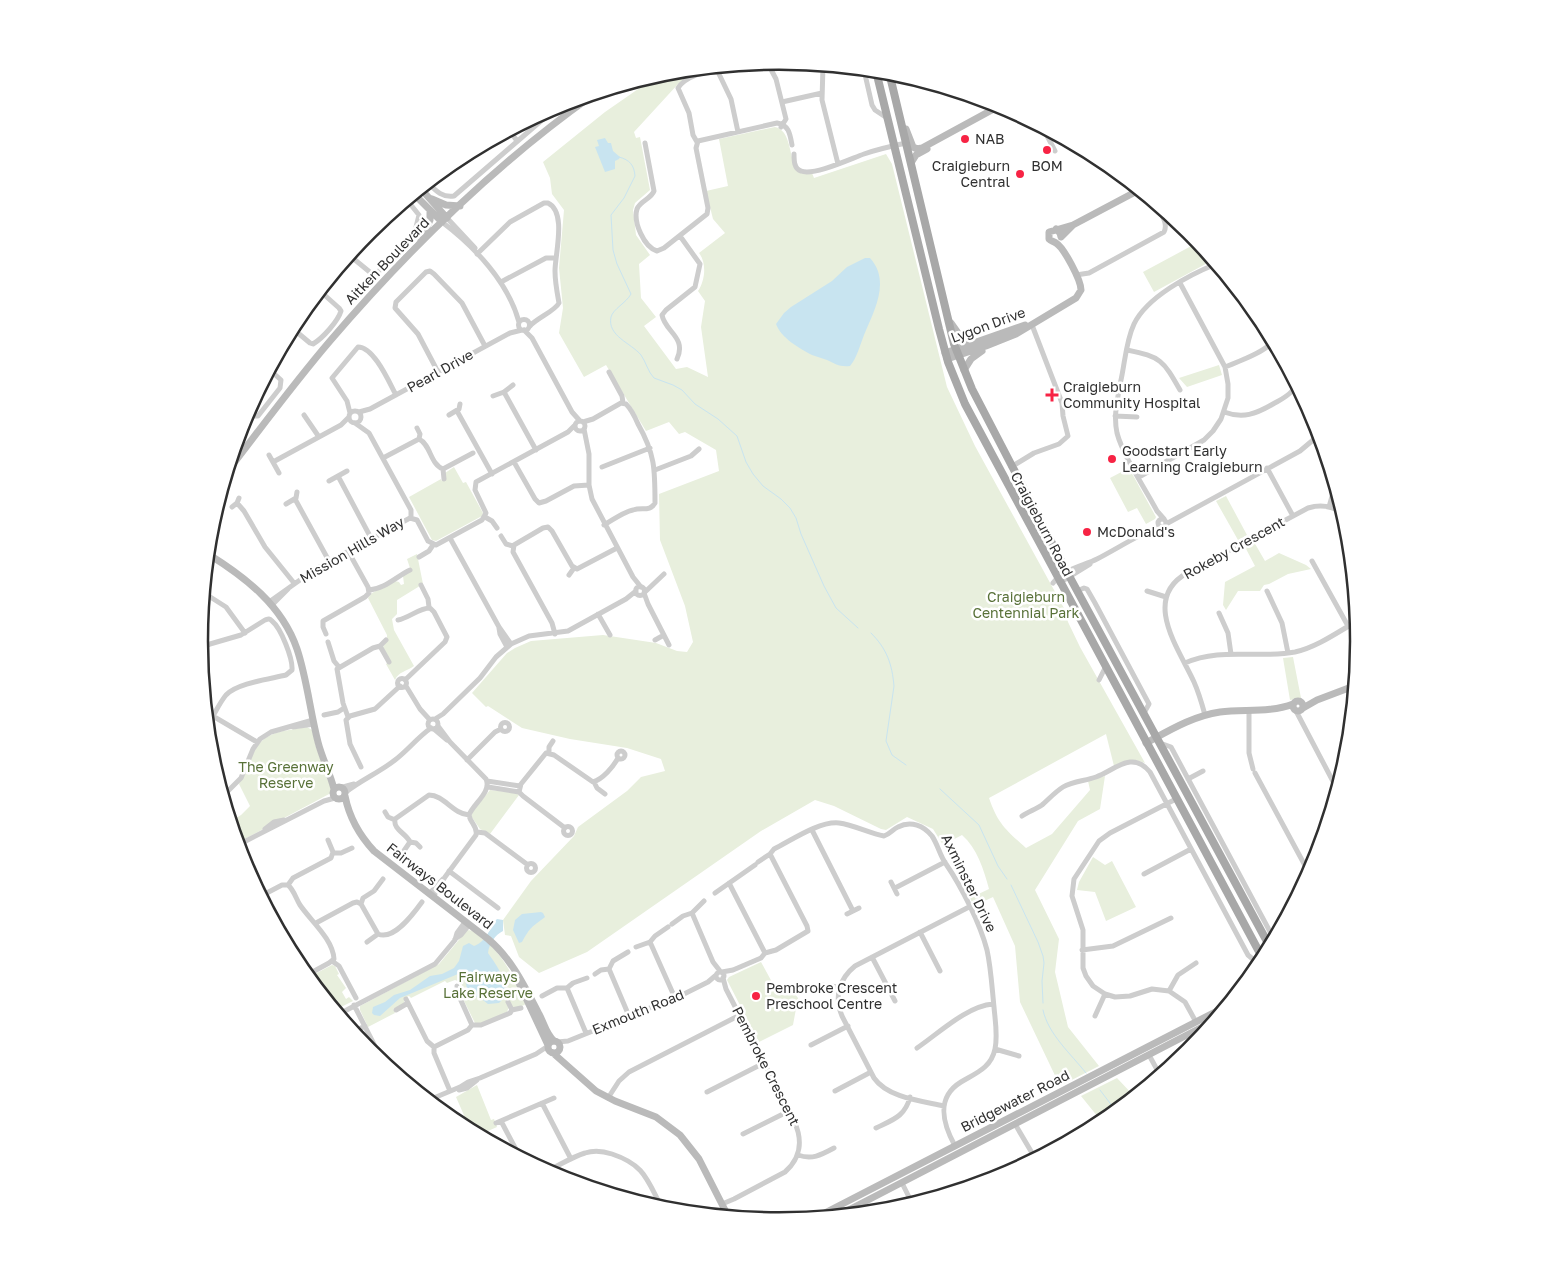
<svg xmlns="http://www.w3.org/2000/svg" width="1558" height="1282" font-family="'Golos Text',sans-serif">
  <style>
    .green { fill: #e8efdd }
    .water { fill: #c8e4f0 }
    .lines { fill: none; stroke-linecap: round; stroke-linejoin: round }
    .stream { stroke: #c8e4f0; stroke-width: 1 }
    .street { stroke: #cdcdcd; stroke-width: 5 }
    .secondary { stroke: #bababa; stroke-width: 7 }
    .primary { stroke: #a8a8a8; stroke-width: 8 }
    .poi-dot { fill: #f72344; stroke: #fff; stroke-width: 2 }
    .labels { text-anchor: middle; stroke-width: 5; stroke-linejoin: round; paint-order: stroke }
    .poi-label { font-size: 14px; fill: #303030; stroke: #fff; text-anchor: start }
    .street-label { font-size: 14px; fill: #303030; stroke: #fff }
    .park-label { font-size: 14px; fill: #587138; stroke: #fff }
    .rim { fill: none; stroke: #303030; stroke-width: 2.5 }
  </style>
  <rect width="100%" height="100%" fill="#fff"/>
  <path class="green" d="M692 70 694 74 679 83 634 132 636 138 640 137 650 190 635 203 633 210 636 235 650 255 639 264 641 298 656 317 644 326 676 369 687 367 708 377 701 327 705 301 698 291C705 281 707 263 699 253L725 233 713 219 706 191 728 186 719 139 775 127C791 130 789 156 796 169L812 173 814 178 886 154 892 164 947 387 975 446 1065 610 1068 622 1080 647 1145 763C1133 758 1125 760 1114 766L1106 734 989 798C998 824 1006 830 1026 848L1052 834 1090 790 1088 781 1105 776 1100 809 1078 821 1035 890 1059 939 1055 972 1068 1027 1099 1066 1060 1086 1020 1002 1015 946 993 897 974 906 970 898 989 889C984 870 977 848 962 835L943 845 933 829 907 817 886 830 881 829 834 806 815 800 761 831 587 952 539 973 519 957 511 936 505 935 503 920 531 881 574 836 578 827 627 791 641 777 665 771 661 759 627 748 570 739 522 728 488 706 486 707 472 693 507 653 515 648 531 641 603 635 656 643 677 651 687 652 693 642 685 606 660 540 659 494 719 471 716 450 685 432 679 434 669 422 646 431 606 365 584 377 559 333 563 308 559 268 564 210 552 194 550 178 543 162 605 112 654 78 666 72Z
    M1194 237 1213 260 1154 292 1143 272 1195 244Z
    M1219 365 1222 375 1187 387 1179 378Z
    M454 467 463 483 466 482 483 513 482 516 436 541 432 540 409 497 441 479 442 481 446 478 445 473Z
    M1129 468 1156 517 1155 519 1146 524 1137 508 1128 512 1110 478Z
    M1226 496 1247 535 1238 540 1216 501Z
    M1254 542 1265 561 1279 553 1306 565 1311 569 1288 574 1269 584 1264 585 1260 591H1238L1226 610 1223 605 1225 582 1255 566 1245 547Z
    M417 554 423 584 397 600V614L392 619 394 630 414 666C407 671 398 672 395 680L386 664 390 661 383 647 387 641V635L368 598 372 593 395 581 399 582 401 585 404 584 403 576 411 571 407 559Z
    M1293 657 1301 698 1290 700 1283 658Z
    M307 727 312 730 316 747 332 791 331 793 237 843 231 821 241 815 250 806 239 784C246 773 248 764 254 752 264 730 287 731 307 727Z
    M490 790 517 793 519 795 490 834 480 829 471 816 472 812Z
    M1093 857 1105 865 1112 861 1136 907 1106 921 1095 892 1077 890 1079 882Z
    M467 930C473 930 476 933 480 937 504 954 514 978 526 1004L518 1008 509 1007 507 1012 480 1024 475 1023 460 993 462 985 460 982 455 980 447 983 445 981 411 998 409 996 404 998V1004L393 1009 395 1013 368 1027 360 1010V1006L439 964Z
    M761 962 773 984 795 989V994L798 998 793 1025 759 1042 727 980 729 977Z
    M332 965 335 966 339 974 337 975 346 988 342 992 346 999 349 997 353 1001 335 1010 309 977Z
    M1117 1078 1134 1096 1102 1122 1081 1096Z
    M477 1085 491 1120 494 1119 497 1127 479 1135 473 1132 472 1128 470 1129 456 1097Z"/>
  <path class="water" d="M605 138 608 143H611L613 151 620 157 619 159 615 161V169L605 172 595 147 599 146 597 140Z
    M865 258H870C891 281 874 311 864 335 860 345 857 358 850 366 839 367 836 364 827 360 822 358 817 357 812 355 799 348 781 338 776 324L784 313 791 307 832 281 847 267Z
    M541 912 543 913 545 917C531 928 531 926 522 942L519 943 513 930 515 920 522 914Z
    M497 919 503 920V931C495 935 489 944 488 953 497 966 515 990 499 1003L488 1004 479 997H470C466 990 467 982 463 976L458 974 400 998 380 1016 374 1015 372 1013 373 1007 385 1002 394 995 410 990 430 976 442 974 454 968 459 961 463 946 469 943 474 946C488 941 489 927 497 919Z"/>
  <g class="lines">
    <path class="stream" d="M619 157C630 160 634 165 635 176L624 198 611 215 613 250 617 264 631 294C626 303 613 309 611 317 607 336 631 343 641 355 646 362 648 372 654 378L673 385 682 390 695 404 718 419 737 436 746 462 753 474 763 486 781 499 790 508 796 518 801 534 824 586 836 608 858 628
      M871 633C887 649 892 664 894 686L886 741 892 755 906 765
      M940 789 979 825 998 866 1007 879
      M1011 885 1038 942 1043 956 1044 963 1042 981 1043 1003
      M1043 1010C1048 1034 1071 1054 1086 1073
      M1100 1090 1116 1111"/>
    <path class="street" d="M767 62 776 79 786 119 781 127
      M823 66 822 100 838 164
      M723 67 719 71V74L731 99 738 132
      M864 70 872 105 875 110 887 118
      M782 102 822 93
      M1043 128 1055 151
      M510 131 517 141
      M697 142 693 135 689 113 678 88C685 77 706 70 719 71
      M645 143 654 191C651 199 640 201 637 209 633 222 644 247 657 251L664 248 707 214 708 208 696 148 698 141 777 123C789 125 790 134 792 145
      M794 154C794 160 794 169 801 171 814 176 850 159 864 154 878 149 892 146 906 143
      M428 183C435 190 442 198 454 196L549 114 551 109
      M447 218 475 248
      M442 222C475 247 508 282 519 322
      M477 254 510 222 544 203H548C567 212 555 254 555 271 555 282 557 292 559 303 555 311 537 318 530 326
      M349 255 371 273 376 274 379 271 415 231 419 215 407 200
      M1076 275 1089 273 1164 232C1169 222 1159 212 1155 203
      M501 282 546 258H556
      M518.5 325a5.5 5.5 0 1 1 11 0a5.5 5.5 0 1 1-11 0Z
      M292 328 310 343 313 344C323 338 338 321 341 311L339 308 320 291
      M524 330 532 338 572 412 580 421
      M1127 350C1161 357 1163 360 1180 390
      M677 359C687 337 665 332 662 315L666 310 695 287 700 264 680 236
      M1225 367C1237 362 1263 353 1271 343 1270 332 1261 318 1253 311
      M438 372 418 334 395 308 396 302 426 272 430 271 434 274 462 303 485 346
      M609 372 622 396 623 403
      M513 385 504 392 536 450
      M493 396 504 392
      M349 417a6 6 0 1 1 12 0a6 6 0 1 1-12 0Z
      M457 411 492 474
      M247 412 253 416H258L280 388 281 380 270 370
      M359 412 370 409 510 333 522 330
      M1224 412C1243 419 1256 414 1273 404 1280 400 1287 397 1292 391
      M350 413 347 401 332 378 358 347C374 347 389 382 396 395
      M304 415 319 437
      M449 415 459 409 460 404
      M1115 416 1137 417
      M575 426a5 5 0 1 1 10 0a5 5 0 1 1-10 0Z
      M583 422 593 419 621 403 626 404C631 409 635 417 638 424 655 454 655 469 655 503 650 512 642 507 633 510 623 512 613 520 604 525
      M355 423 369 433 411 510V517
      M417 428 420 434 419 439
      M584 429 589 454V485L592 499 633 577 641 587
      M269 455 279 473
      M383 458 419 439C431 445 430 464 443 469
      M273 462 341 425 349 417
      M514 462 535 499 539 503 546 501 574 486 589 485
      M602 467 650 448
      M1011 467 1034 453 1059 444 1068 436 1063 416 1062 403 1032 325
      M1267 468 1293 516
      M655 470 691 456 699 449
      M338 476 371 538
      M1139 477 1204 440 1213 431 1221 419 1228 398V384L1225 367 1180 283
      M444 479 443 469 473 453
      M329 481 347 471
      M295 499 329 561
      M237 503 244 511 265 547 294 583
      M286 504 296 498 297 492
      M232 507 237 503 239 498
      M1329 507 1335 486
      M485 517 492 521 497 528
      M1164 519 1157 511C1146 490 1123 456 1117 433 1113 415 1118 397 1121 380 1125 362 1126 341 1134 324 1147 297 1189 275 1216 264
      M1158 523a4 4 0 1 1 8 0a4 4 0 1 1-8 0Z
      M1166 524 1300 451 1319 435
      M501 536 506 544 513 546
      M450 538 499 627 511 644
      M419 557 429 551 433 545
      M1312 561 1348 626
      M569 575 574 568
      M1053 583C1063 569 1083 566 1097 559 1118 548 1138 535 1160 526
      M1059 583 1090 564
      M421 585 428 599 429 607
      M635.5 591a4.5 4.5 0 1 1 9 0a4.5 4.5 0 1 1-9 0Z
      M369 590C385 589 397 576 410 570
      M1077 591 1084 588 1087 589 1095 603 1149 704 1144 713
      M1147 591 1166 597
      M1267 591 1282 623 1288 653
      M645 592 664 574
      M204 593 226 607 245 633
      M644 593 648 604 669 645
      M269 602 314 570 410 518 417 520 428 541 436 545 482 520 486 513 475 490 476 482 568 432 574 426
      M272 605 288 589
      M1219 613 1228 633 1231 654
      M598 614 610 635
      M398 620C409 618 419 608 430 608L434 612 447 637 445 642 405 680
      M499 628 500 634 507 647
      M326 634 323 627V621L365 597 369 593 368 587 348 551
      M555 634 552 623 513 552 514 545 543 528 548 527 552 531 572 566 577 569 617 548
      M655 640 664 635
      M328 642 334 661 339 667
      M380 646 389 662
      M200 649 210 644 241 635 265 620C268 619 269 618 272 621 281 628 293 659 292 670L286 675C270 679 237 683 226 695 221 701 217 709 213 716
      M1185 663C1220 647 1258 659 1295 652 1317 647 1338 632 1357 621
      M397.5 683a4.5 4.5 0 1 1 9 0a4.5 4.5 0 1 1-9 0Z
      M1099 680 1105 668
      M406 686 420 709 430 720
      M1249 711V753L1253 769
      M1296 711 1337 789
      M206 712 257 742
      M324 715 338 712 344 708
      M1205 715C1202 704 1199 693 1194 682 1179 649 1141 599 1187 573L1308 508C1321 504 1332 506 1343 513
      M348 717 343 703 337 669 373 648 380 646 386 640
      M428 724a5 5 0 1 1 10 0a5 5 0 1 1-10 0Z
      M435 719 443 714 480 678 496 657 511 644 529 636 568 631 626 599 636 591
      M500.5 727a4.5 4.5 0 1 1 9 0a4.5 4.5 0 1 1-9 0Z
      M293 727 314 724
      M434 729 447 740
      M1160 743 1171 747 1274 939
      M617 755a4 4 0 1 1 8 0a4 4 0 1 1-8 0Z
      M549 753V747L553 741
      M467 760 495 732 501 729
      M361 767 350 744 346 720 350 716 375 709 400 686
      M1255 773 1309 873
      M1188 779 1203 771
      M487 781 520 786
      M594 782 597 788 605 794
      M343 787 354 784
      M488 787 519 792
      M346 792C361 780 380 772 395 760 408 750 418 737 431 728
      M519 792 521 784 546 753 554 755 593 782C603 779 613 767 618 758
      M519 792 523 796 565 828
      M223 796 241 778 253 749 260 739 271 732 313 720
      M1176 799 1110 833 1099 841 1074 879 1072 896 1083 930V968L1086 976 1093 986 1105 994 1115 997 1130 996 1152 989 1169 991 1185 1002 1196 1022
      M385 812 388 817 395 820
      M1022 816C1028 812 1036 809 1042 805 1049 799 1055 792 1063 787 1073 781 1085 781 1096 777 1115 770 1132 750 1150 772L1248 955 1255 961 1261 962
      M563.5 831a4.5 4.5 0 1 1 9 0a4.5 4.5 0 1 1-9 0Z
      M265 829 274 822 284 820
      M812 830 853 911
      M477 832 485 833 528 865
      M410 842 416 843 420 847
      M238 845 324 801 335 798
      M333 853H341L352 848
      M401 855 410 842C406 833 393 830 395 819L429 795C444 795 453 814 469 815
      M758 862 770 854 774 849C792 840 819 821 839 823 854 825 869 833 884 836 890 834 893 829 898 827 911 820 924 826 932 836 938 845 940 856 946 864 961 886 980 923 987 950 991 968 992 988 994 1007 995 1020 998 1035 995 1049 991 1068 976 1073 961 1082 935 1098 943 1124 955 1146
      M526.5 868a4.5 4.5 0 1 1 9 0a4.5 4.5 0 1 1-9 0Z
      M449 871 498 908
      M1144 874 1191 849
      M891 882 897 894
      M729 883 765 953
      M288 885 293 878 331 858 333 852 328 840
      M895 888 945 862
      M715 893 755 865
      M429 894 443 879
      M261 896 282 885H288C294 890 296 899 300 905 310 920 333 939 334 959L329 963 307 975
      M433 897 445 877 476 835C478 826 470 823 469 815 473 804 492 792 486 779L450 742 438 726
      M361 904 378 934
      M361 904 363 898 374 891 383 879
      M692 913 713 962 720 971
      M847 914 859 908
      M316 923 353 903 357 902 361 904
      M672 924 683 916 692 913 704 901
      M920 932 940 971
      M378 934C394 941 414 913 422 902
      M455 939 461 935 469 925
      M367 942 378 934
      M650 942 675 998
      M636 947 650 942 655 936 668 927
      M1082 950 1113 946 1171 918
      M872 957 895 1001
      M332 961 339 966 356 998
      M609 969 629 1016
      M716 976a4 4 0 1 1 8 0a4 4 0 1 1-8 0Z
      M722 972 733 970 761 958 765 953 776 950 808 931 807 926 770 854
      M595 974 601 970 609 969 613 961 628 952
      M457 986 458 994 472 1025
      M567 988 586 1033
      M803 991 821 985 839 987
      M1169 991 1178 975 1196 963
      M542 996 557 988H567L573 983 587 978
      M406 999 427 1041 434 1047
      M354 1005 383 1062
      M396 1010 408 1003
      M512 1010 521 1008
      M339 1014 435 964 455 940 457 933 465 922
      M1095 1016 1105 994
      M472 1025H481L510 1013 512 1010 508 1002
      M353 1032 365 1026
      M557 1042 568 1041 682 995 708 982 715 976
      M811 1045 848 1026
      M917 1048C939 1033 967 1006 993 1004
      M995 1049 1019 1056
      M1149 1055 1160 1075
      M459 1090 467 1088 477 1080
      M450 1091 434 1053V1047L468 1030 472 1025
      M835 1091 871 1072
      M707 1092 764 1063
      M608 1098 619 1081 629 1072 740 1015
      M429 1100 460 1087 468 1082 480 1078 536 1054 548 1046
      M542 1103 571 1159
      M944 1106C922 1101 888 1098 874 1078L842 1016C834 997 839 979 855 966L969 907
      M501 1121 520 1157
      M496 1123 554 1098
      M1015 1124 1035 1158
      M876 1128C892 1120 905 1117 910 1097
      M743 1134 789 1111
      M798 1155C812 1160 821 1155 834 1148
      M547 1171C560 1165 572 1157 585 1153 594 1150 603 1151 612 1154 645 1165 647 1180 662 1208
      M902 1183 912 1203
      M722 1204 734 1199 785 1172C801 1158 803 1140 794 1121L726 989 723 978"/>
    <path class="secondary" d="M906 129 913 147 917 149 922 148 1001 105
      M911 163 916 155 927 149
      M421 189 447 218
      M414 194 442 222
      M432 199 446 205 460 206
      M1056 229 1060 233 1061 237 1072 226
      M421 240 430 220V210
      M951 323 963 340 970 345
      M945 353 1025 325
      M947 359 986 346 1016 334 1076 298 1081 290C1081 280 1064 248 1056 243 1053 241 1051 241 1049 239V232L1073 225 1139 190
      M964 370 971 359 982 351
      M227 472C261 428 294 383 330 341 407 251 497 163 593 95
      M208 554C245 577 282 605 297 649 307 679 310 711 318 742 322 758 330 773 334 789
      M1293 706a5 5 0 1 1 10 0a5 5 0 1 1-10 0Z
      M1303 708 1317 700 1354 686
      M1146 743C1170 730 1193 716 1220 712 1245 709 1270 713 1293 704
      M333 793a6 6 0 1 1 12 0a6 6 0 1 1-12 0Z
      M345 796C349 816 360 836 374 851L488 939C512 959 525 987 539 1014 544 1023 546 1034 554 1041
      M519 983 548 1045
      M548 1047a6 6 0 1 1 12 0a6 6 0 1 1-12 0Z
      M553 1053 596 1091 615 1101 656 1117 680 1135 699 1159 728 1216
      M839 1215 1212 1022
      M817 1217 1225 1007"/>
    <path class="primary" d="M876 71 939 329 948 362 965 404 1263 959
      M889 72 954 344 972 389 1067 572 1270 947"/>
  </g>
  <g class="poi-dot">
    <circle cx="965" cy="139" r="5"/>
    <circle cx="1047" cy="150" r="5"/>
    <circle cx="1020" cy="174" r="5"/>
    <path d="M1049.5 387.5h5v5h5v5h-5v5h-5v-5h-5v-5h5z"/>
    <circle cx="1112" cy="459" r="5"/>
    <circle cx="1087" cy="532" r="5"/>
    <circle cx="756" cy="996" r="5"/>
  </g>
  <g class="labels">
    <g class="poi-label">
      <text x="975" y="144">NAB</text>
      <text x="1010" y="171" text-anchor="end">Craigieburn<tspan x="1010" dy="16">Central</tspan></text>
      <text x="1047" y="171" text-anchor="middle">BOM</text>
      <text x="1063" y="392">Craigieburn<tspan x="1063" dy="16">Community Hospital</tspan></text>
      <text x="1122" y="456">Goodstart Early<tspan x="1122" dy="16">Learning Craigieburn</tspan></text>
      <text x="1097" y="537">McDonald's</text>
      <text x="766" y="993">Pembroke Crescent<tspan x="766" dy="16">Preschool Centre</tspan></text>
    </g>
    <g class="street-label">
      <text transform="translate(387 261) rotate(-46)" y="5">Aitken Boulevard</text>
      <text transform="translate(988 325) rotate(-20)" y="5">Lygon Drive</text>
      <text transform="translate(440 371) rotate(-29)" y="5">Pearl Drive</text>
      <text transform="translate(1042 524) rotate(62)" y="5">Craigieburn Road</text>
      <text transform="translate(1234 548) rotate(-29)" y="5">Rokeby Crescent</text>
      <text transform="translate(352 550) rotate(-30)" y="5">Mission Hills Way</text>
      <text transform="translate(969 883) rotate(64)" y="5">Axminster Drive</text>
      <text transform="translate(440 886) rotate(38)" y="5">Fairways Boulevard</text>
      <text transform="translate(638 1012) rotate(-22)" y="5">Exmouth Road</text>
      <text transform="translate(766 1066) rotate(63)" y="5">Pembroke Crescent</text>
      <text transform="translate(1015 1101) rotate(-27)" y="5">Bridgewater Road</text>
    </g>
    <g class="park-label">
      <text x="1026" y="602">Craigieburn<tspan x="1026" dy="16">Centennial Park</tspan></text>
      <text x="286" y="772">The Greenway<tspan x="286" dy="16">Reserve</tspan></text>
      <text x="488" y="982">Fairways<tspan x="488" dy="16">Lake Reserve</tspan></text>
    </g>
  </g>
  <path d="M0 0H1558V1282H0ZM208 641a571 571 0 1 1 1142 0a571 571 0 1 1-1142 0Z" fill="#fff" fill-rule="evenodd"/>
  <path class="rim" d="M208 641a571 571 0 1 1 1142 0a571 571 0 1 1-1142 0Z"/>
</svg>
